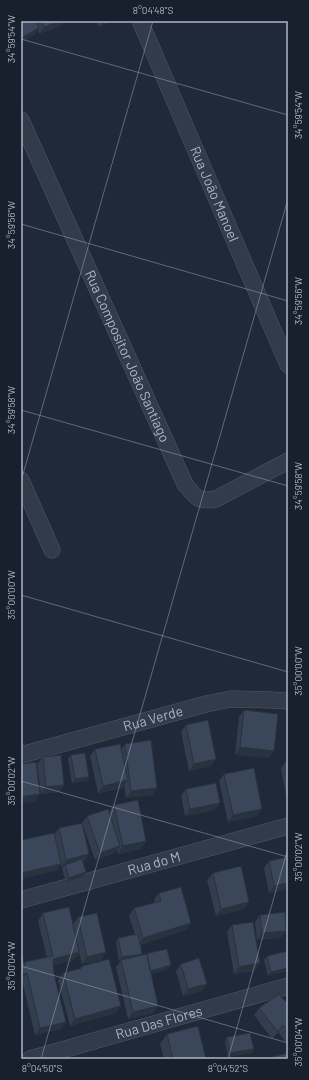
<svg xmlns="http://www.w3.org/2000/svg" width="309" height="1080" font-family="Barlow,sans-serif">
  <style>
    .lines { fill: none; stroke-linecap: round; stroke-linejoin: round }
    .street-casing { stroke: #505868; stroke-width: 17 }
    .street { stroke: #323b4a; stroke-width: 16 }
    .wall { fill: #323d4d }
    .shaded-wall { fill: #29323f }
    .building { fill: #3a475a; stroke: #29323f }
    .ticks { fill: none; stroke: #adb5c7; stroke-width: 1; stroke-opacity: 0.45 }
    .labels { text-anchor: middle; stroke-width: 3.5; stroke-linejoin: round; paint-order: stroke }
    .street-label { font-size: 14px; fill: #adb5c7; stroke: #18202e }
    .neatline { fill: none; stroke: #adb5c7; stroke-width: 1.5 }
    .ticks-label { font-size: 10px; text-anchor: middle; fill: #adb5c7 }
  </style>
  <rect width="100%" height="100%" fill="#1f293a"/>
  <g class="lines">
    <g class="street-casing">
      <g id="street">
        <path id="s1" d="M141 23 288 365"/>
        <path id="s2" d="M21 120 185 484C196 498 198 502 216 499L288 461"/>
        <path d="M21 480 52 550"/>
        <path id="s3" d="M21 755 206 704 231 699 271 700 288 701"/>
        <path id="s4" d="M21 900 288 826"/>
        <path id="s5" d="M30 1059 288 986"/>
      </g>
    </g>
    <use href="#street" class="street"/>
  </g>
  <path class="wall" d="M21 21H63L60 26 39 34 38 30 34 35 21 42Z
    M97 21H111L99 27Z
    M244 710 269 758 235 755 239 717Z
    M186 725 216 759 211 766 189 771 181 732Z
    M125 744 157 788 152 795 126 798 124 785 123 788 98 793 90 756 95 749 121 750Z
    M71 755 87 781 72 783 68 759Z
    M43 757 64 785 59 792 41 794 37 764Z
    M286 761H288V796H286L281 768Z
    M224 774 257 816 228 822 219 781Z
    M186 789 215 810 185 816 181 796Z
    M114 805 146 841 141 849 118 854 117 850 115 853 95 860 82 823 87 816 109 812Z
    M59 828 89 854 84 862H83V876L66 882 62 869 63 867H61V864L56 871 54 835Z
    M288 857V889L269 893 264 868 269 861Z
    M213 873 249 902 244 909 216 916 207 880Z
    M159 893 191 923 186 930 140 945 142 954 140 956 144 954 168 969 151 974 158 1006 153 1013 128 1019 116 967 121 961H119L116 942 118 938 135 935 129 916 134 908 154 903V900Z
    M43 913 73 924 78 917 106 952 101 960 82 964 79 953 74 960 53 965 54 974 61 1029 35 1035 22 980 25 963V962L47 958 38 921Z
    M260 915 286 931 281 938 257 940 255 922Z
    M232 925 255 971 234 974 227 932Z
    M288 951 268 976 264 960 267 956Z
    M181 964 207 984 202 991 183 996 176 971Z
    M82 966 116 1013 70 1026 58 980 63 973 79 969Z
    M288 1004V1045L278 1032 272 1039 254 1015 259 1008Z
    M167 1034 206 1059H164L160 1044Z
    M227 1037 254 1049 251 1053 228 1057 225 1041Z"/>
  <path class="shaded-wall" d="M60 21H63L60 26 39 34 44 27Z
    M103 21H111L99 27Z
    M39 28 34 35 21 42V38Z
    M240 747 274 751 269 758 235 755Z
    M216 759 211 766 189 771 194 764Z
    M89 777 87 781 72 783 75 779Z
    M128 780 123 788 98 793 103 786Z
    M64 785 59 792 41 794 46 787Z
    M157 788 152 795 126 798 131 791Z
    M40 794 35 802 21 803V797Z
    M220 803 215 810 185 816 190 809Z
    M262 809 257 816 228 822 233 815Z
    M146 841 141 849 118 854 123 846Z
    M120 846 115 853 95 860 100 853Z
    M89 854 84 862 65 866V865L63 867H61L66 860Z
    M61 864 56 871 21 879V873Z
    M86 872 83 876 66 882 69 878Z
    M288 883V889L269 893 274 886Z
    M249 902 244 909 216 916 221 909Z
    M191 923 186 930 138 945 143 938Z
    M286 931 281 938 257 940 262 933Z
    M79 952 74 960 48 966 53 959Z
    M106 952 101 960 82 964 87 957Z
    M142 954 139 957 119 961 122 957Z
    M260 963 255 971 234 974 239 967Z
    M171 965 168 969 145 975 148 971Z
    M288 968V971L268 976 271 972Z
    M27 973 22 980H21V975Z
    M207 984 202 991 183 996 188 989Z
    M121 1006 116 1013 70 1026 75 1019Z
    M158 1006 153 1013 128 1019 133 1012Z
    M66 1022 61 1029 35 1035 40 1028Z
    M254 1049 251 1053 228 1057 230 1053Z"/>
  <path class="building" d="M21 21H35L39 28 21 38Z
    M42 21H60L44 27Z
    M244 710 278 714 274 751 240 747Z
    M208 720 216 759 194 764 186 725Z
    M151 740 157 788 131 791 125 744Z
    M120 744 128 780 103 786 95 749Z
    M85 753 89 777 75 779 71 755Z
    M61 755 64 785 46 787 43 757Z
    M286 761H288V771Z
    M36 762 40 794 21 797V764Z
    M254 768 262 809 233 815 224 774Z
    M216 783 220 803 190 809 186 789Z
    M138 800 146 841 123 846 114 805Z
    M108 809 120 846 100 853 87 816Z
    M82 823 89 854 66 860 59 828Z
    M54 833 61 864 21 873V840Z
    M288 857V883L274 886 269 861Z
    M82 859 86 872 69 878 65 865Z
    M241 866 249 902 221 909 213 873Z
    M181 887 191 923 143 938 134 908 161 901 159 893Z
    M69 907 79 952 53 959 54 974 66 1022 40 1028 27 973 21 975V949L25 966V962L53 956 43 913Z
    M285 912 286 931 262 933 260 915Z
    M97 913 106 952 87 957 78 917Z
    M253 922 260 963 239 967 232 925Z
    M138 934 142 954 122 957 118 938Z
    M167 949 171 965 150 971 147 954 144 955V954Z
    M288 951V968L271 972 267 956Z
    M147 954 158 1006 133 1012 121 960Z
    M199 958 207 984 188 989 181 964Z
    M109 959 121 1006 75 1019 63 973 82 968V966Z
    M279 994 288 1004V1031L283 1025 278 1032 259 1008Z
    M198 1026 206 1059H173L167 1034Z
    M250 1033 254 1049 230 1053 227 1037Z
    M288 1053V1059H272V1057Z"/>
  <path class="ticks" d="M21 39 288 115M21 224 288 301M21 410 288 486M21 481 153 21M21 595 288 672M21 781 288 857M21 966 288 1043M41 1059 288 199M228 1059 288 848"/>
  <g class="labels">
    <g class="street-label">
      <text dy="5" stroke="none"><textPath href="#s1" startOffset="186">Rua João Manoel</textPath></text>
      <text dy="5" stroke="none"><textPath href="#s2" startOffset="259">Rua Compositor João Santiago</textPath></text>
      <text dy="5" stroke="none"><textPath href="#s3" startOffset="137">Rua Verde</textPath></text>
      <text dy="5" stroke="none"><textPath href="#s4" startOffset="138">Rua do M</textPath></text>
      <text dy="5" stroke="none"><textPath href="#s5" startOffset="134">Rua Das Flores</textPath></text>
    </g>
  </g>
  <rect width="309" height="1080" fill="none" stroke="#18202e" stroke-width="44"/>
  <rect x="22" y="22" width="265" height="1036" class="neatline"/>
  <g class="ticks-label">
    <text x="153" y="14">8°04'48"S</text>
    <text transform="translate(11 39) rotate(-90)" y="4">34°59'54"W</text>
    <text transform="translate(298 115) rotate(-90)" y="4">34°59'54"W</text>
    <text transform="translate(11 225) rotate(-90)" y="4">34°59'56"W</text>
    <text transform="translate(298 301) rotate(-90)" y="4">34°59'56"W</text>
    <text transform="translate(11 410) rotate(-90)" y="4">34°59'58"W</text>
    <text transform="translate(298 486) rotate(-90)" y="4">34°59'58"W</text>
    <text transform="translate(11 595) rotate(-90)" y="4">35°00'00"W</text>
    <text transform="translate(298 671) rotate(-90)" y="4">35°00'00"W</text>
    <text transform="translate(11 781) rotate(-90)" y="4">35°00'02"W</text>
    <text transform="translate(298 857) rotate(-90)" y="4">35°00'02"W</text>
    <text transform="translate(11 966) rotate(-90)" y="4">35°00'04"W</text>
    <text transform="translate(298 1042) rotate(-90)" y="4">35°00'04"W</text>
    <text x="42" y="1072">8°04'50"S</text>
    <text x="228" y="1072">8°04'52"S</text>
  </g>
</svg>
